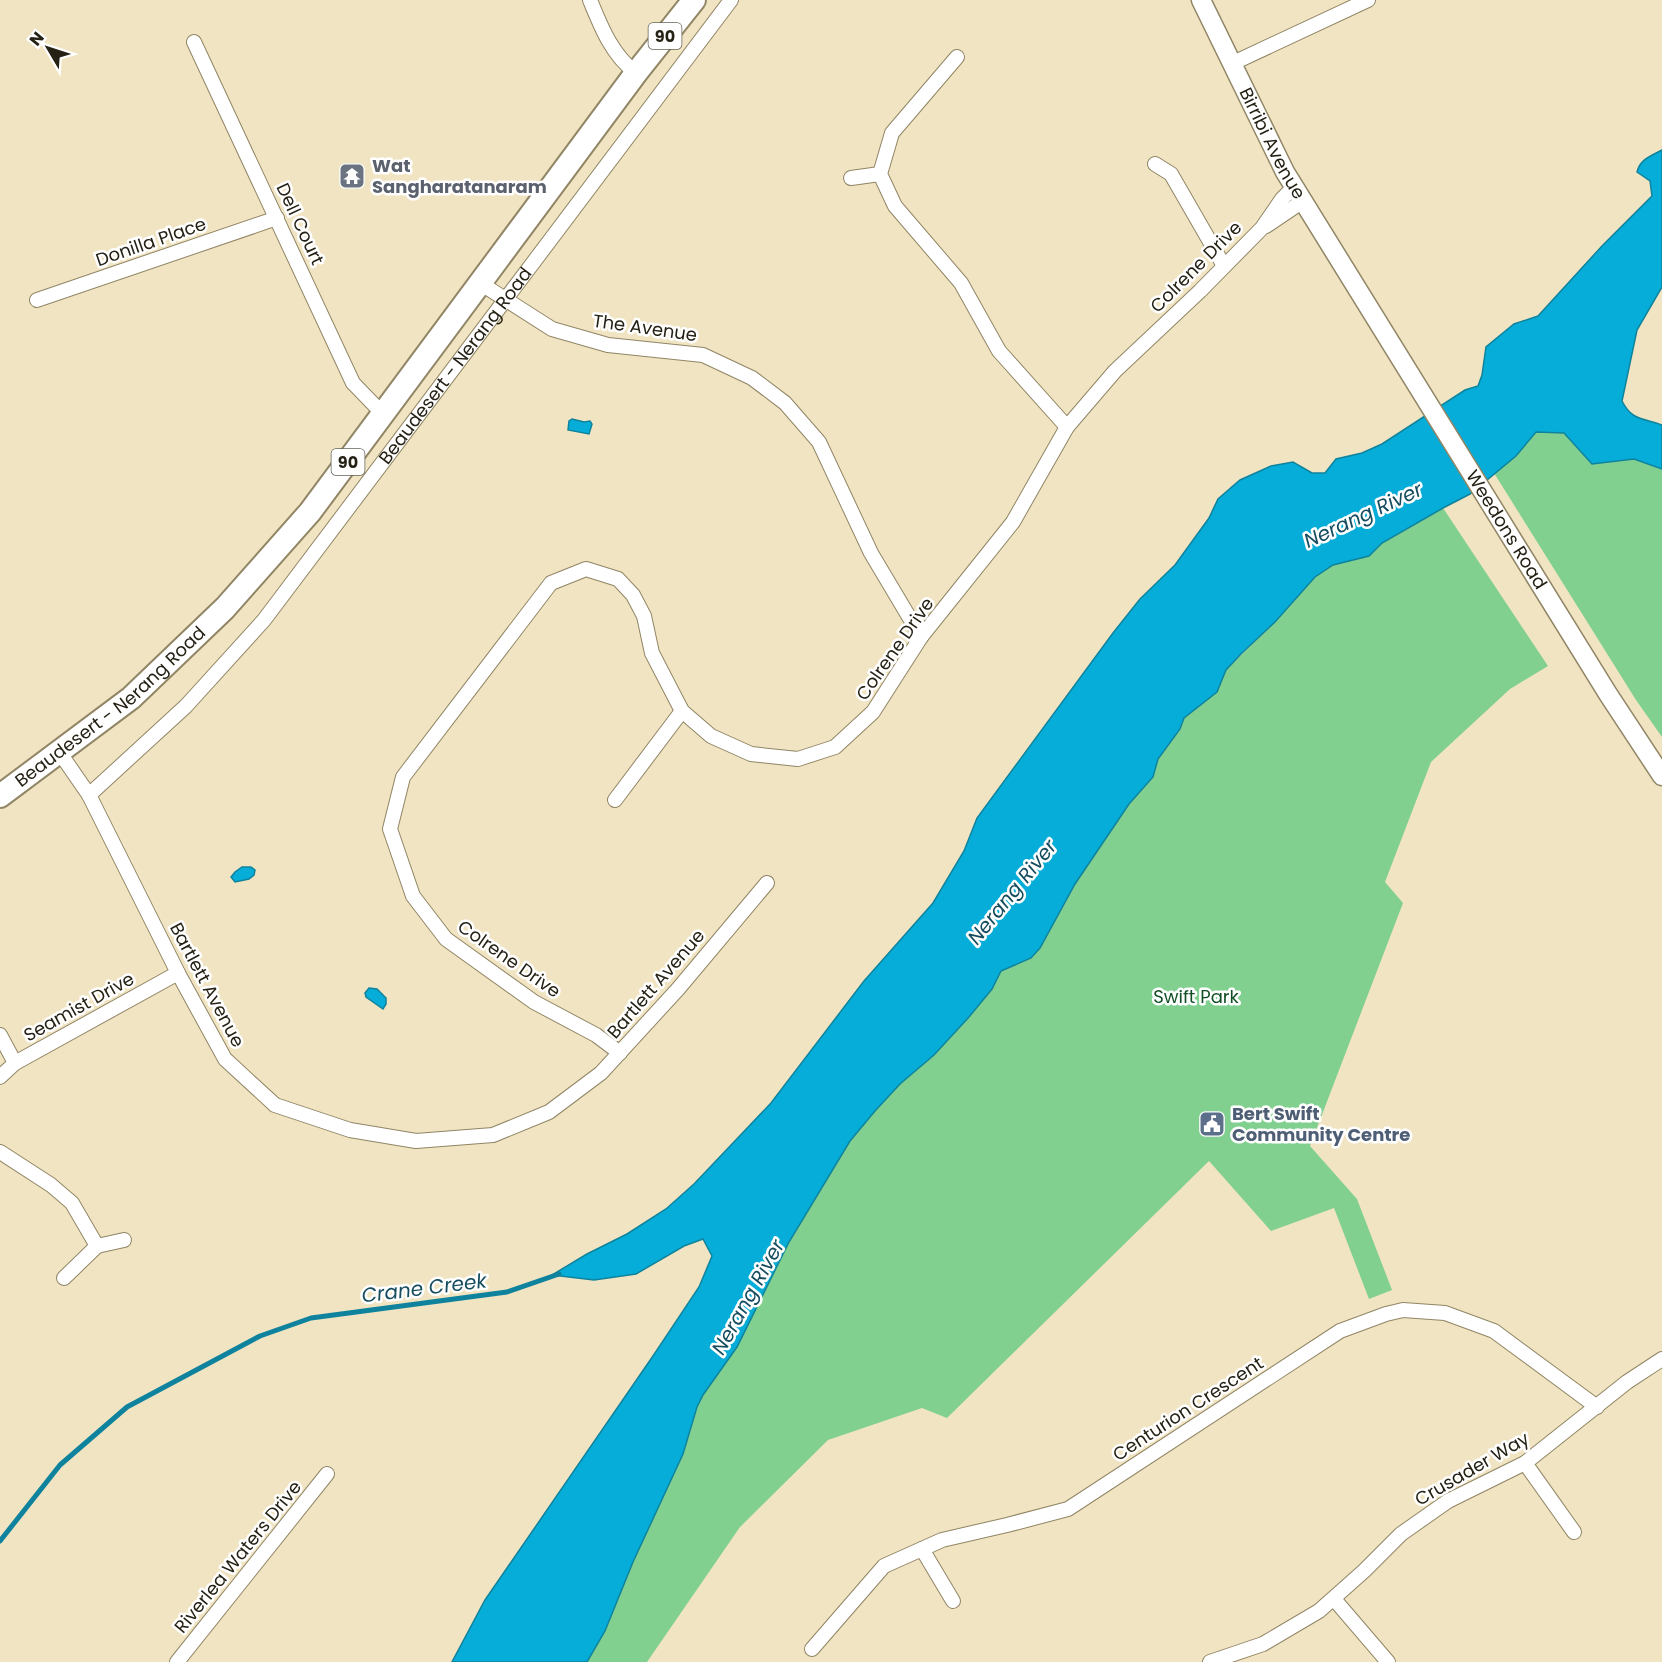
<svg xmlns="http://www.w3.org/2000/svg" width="1662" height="1662" font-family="Poppins,sans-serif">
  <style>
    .green { fill: #81d090 }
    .water { fill: #05add8; stroke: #0f839d; stroke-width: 1.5 }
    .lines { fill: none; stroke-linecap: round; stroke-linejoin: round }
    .stream { stroke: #0f839d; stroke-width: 5 }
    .minor-casing { stroke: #908565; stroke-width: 16 }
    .tertiary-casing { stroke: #908565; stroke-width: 21 }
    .primary-casing { stroke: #908565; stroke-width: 26 }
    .minor { stroke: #fff; stroke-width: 14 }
    .tertiary { stroke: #fff; stroke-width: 18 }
    .primary { stroke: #fff; stroke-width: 22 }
    .labels { text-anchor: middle; stroke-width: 5; stroke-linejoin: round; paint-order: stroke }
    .shield { fill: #fff; stroke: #66645a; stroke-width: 1.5 }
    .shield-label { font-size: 16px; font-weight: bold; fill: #252114 }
    .street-label { font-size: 18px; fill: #252114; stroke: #fff }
    .worship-label { font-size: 18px; font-weight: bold; fill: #5b616d; stroke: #fff; text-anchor: start }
    .park-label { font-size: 18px; fill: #104f23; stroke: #fff }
    .service-label { font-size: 18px; font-weight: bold; fill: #4e5e75; stroke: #fff; text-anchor: start }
    .water-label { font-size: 20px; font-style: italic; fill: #154d5f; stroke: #fff }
  </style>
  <rect width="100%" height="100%" fill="#f1e4c2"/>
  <path class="green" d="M1536 432 1564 433 1592 464 1634 459 1662 469V737L1636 700 1494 473 1516 456Z
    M1443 508 1548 666 1510 689 1431 762 1385 882 1403 903 1310 1146 1357 1199 1392 1290 1369 1299 1334 1208 1271 1231 1209 1161 947 1418 922 1408 828 1440 740 1527 647 1662H587L605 1631 633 1562 683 1454 697 1407 703 1395 737 1347 789 1242 850 1141 875 1111 900 1084 934 1055 992 989 1001 971 1015 964 1058 916 1075 884 1129 804 1153 777 1158 759 1180 729 1184 718 1217 692 1226 670 1275 622 1315 577 1333 565 1369 556 1382 543Z"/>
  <path class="water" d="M1662 150V287L1637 330 1622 401C1632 421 1643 418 1662 425V469L1634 459 1592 464 1564 433 1536 432 1516 456 1470 494 1443 508 1382 543 1369 556 1333 565 1315 577 1275 622 1241 654 1226 670 1217 692 1184 718 1180 729 1158 759 1153 777 1129 804 1075 884 1040 948 1031 958 1001 971 992 989 969 1017 934 1055 900 1084 875 1111 850 1141 789 1242 737 1347 703 1395 697 1407 683 1454 633 1562 605 1631 587 1662H452L485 1600 653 1356 699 1287 712 1256 703 1239 684 1246 636 1274 594 1280 552 1275 587 1254 627 1234 666 1209 694 1184 771 1103 864 981 933 903 964 851 977 818 1113 633 1140 599 1175 565 1209 518 1218 499 1240 480 1271 466 1293 462 1312 473H1325L1336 459 1362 453 1382 444 1465 390 1478 386 1482 375 1486 347 1514 324 1538 316 1602 246 1652 196 1650 181 1637 172C1640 159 1651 156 1662 150Z
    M572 419 584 422 590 421 592 424 589 434 568 430 569 421Z
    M242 867H251L255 870 254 875 249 879 235 882 231 877 235 872Z
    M369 988 377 989 386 998V1004L383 1009 366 997 365 993Z"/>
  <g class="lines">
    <path class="stream" d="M0 1541 60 1465 127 1407 260 1336 311 1318 507 1292 559 1274"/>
    <g class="minor-casing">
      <g id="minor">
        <path d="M590 0C601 27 612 55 636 73"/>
        <path d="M194 42 353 383 383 414"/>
        <path d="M957 57 892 133 880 174 895 206 961 283 999 351 1067 427"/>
        <path d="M1231 64 1368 0"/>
        <path d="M1155 164 1171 174 1224 266"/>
        <path d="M851 178 880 174"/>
        <path d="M1266 226 1303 201"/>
        <path d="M480 283 552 329 608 345 703 355 752 378 785 403 819 442 871 553 921 637"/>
        <path d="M37 300 277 218"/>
        <path d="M60 753 89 795 178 973 225 1059 275 1105 350 1130 416 1141 493 1135 549 1112 601 1073 678 989 767 883"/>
        <path id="s1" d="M89 795 186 706 264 620 731 0"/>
        <path d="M615 800 682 711"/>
        <path d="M0 1035 15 1063"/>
        <path d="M620 1053 596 1035 534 1002 446 939 413 896 390 829 403 777 551 583 586 569 618 579 633 595 644 616 652 653 682 711 711 736 751 754 798 759 835 747 873 712 921 637 1013 522 1067 427 1115 371 1200 291 1262 228 1282 199 1294 187"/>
        <path d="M0 1077 15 1063 178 973"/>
        <path d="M0 1152 51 1185 72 1203 97 1246 64 1278"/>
        <path d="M97 1246 124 1240"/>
        <path d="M1525 1463 1574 1532"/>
        <path d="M922 1549 953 1601"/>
        <path d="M1334 1599 1388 1662"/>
        <path d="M812 1649 884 1566 942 1540 1007 1525 1068 1509 1340 1331 1386 1314 1403 1310 1445 1313 1494 1331 1597 1407"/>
        <path d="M177 1662 327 1474"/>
        <path d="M1210 1662 1263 1644 1319 1611 1364 1571 1401 1534 1448 1501 1525 1463 1627 1382 1662 1359"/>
      </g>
    </g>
    <g class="tertiary-casing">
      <g id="tertiary">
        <path id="s2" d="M1201 0 1285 172 1608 694 1662 776"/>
      </g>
    </g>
    <g class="primary-casing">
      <g id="primary">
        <path id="s3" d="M0 796 131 698 225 608 310 512 636 73 694 0"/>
      </g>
    </g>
    <use href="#minor" class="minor"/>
    <use href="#tertiary" class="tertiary"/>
    <use href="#primary" class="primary"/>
  </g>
  <defs>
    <g id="temple-square" transform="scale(1.35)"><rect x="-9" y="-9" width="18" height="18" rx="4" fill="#6b7280" stroke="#fff"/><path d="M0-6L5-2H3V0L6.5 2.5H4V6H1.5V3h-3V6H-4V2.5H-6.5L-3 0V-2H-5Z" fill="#fff"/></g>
    <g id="civic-square" transform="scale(1.35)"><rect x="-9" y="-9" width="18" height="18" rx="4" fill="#5c6f8a" stroke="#fff"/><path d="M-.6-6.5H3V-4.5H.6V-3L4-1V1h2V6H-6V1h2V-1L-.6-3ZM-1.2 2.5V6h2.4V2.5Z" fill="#fff"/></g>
  </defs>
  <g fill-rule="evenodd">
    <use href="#temple-square" x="352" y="176"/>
    <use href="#civic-square" x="1212" y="1124"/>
  </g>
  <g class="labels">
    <g class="shield">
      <rect x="648.5" y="23" width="33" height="26" rx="4.5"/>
      <rect x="331.5" y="449" width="33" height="26" rx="4.5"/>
    </g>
    <g class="shield-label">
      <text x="665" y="42">90</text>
      <text x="348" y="468">90</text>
    </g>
    <g class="street-label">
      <text dy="6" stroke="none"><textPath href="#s2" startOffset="160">Birribi Avenue</textPath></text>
      <text transform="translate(300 224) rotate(65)" y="6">Dell Court</text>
      <text transform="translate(151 242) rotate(-19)" y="6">Donilla Place</text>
      <text transform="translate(1196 267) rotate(-45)" y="6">Colrene Drive</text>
      <text transform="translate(645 328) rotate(8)" y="6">The Avenue</text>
      <text dy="6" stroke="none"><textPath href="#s1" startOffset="566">Beaudesert - Nerang Road</textPath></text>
      <text dy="6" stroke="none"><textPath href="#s2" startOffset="612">Weedons Road</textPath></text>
      <text transform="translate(895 649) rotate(-55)" y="6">Colrene Drive</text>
      <text dy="6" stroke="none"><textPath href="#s3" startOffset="142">Beaudesert - Nerang Road</textPath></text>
      <text transform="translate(509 959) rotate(35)" y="6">Colrene Drive</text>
      <text transform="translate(656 984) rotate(-49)" y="6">Bartlett Avenue</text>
      <text transform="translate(207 985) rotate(62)" y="6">Bartlett Avenue</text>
      <text transform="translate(79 1007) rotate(-29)" y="6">Seamist Drive</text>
      <text transform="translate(1188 1409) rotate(-33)" y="6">Centurion Crescent</text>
      <text transform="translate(1472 1469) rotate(-30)" y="6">Crusader Way</text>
      <text transform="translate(238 1557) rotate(-51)" y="6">Riverlea Waters Drive</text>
    </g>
    <g class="worship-label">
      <text x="372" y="172">Wat<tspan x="372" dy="21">Sangharatanaram</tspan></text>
    </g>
    <g class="park-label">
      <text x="1196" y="1003">Swift Park</text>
    </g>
    <g class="service-label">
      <text x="1232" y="1120">Bert Swift<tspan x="1232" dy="21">Community Centre</tspan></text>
    </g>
    <g class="water-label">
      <text transform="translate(1363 515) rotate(-25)" y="7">Nerang River</text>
      <text transform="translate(1012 892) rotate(-51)" y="7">Nerang River</text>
      <text transform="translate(424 1288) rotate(-7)" y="7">Crane Creek</text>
      <text transform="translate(748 1297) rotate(-61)" y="7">Nerang River</text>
    </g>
  </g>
  <g transform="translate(48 48) rotate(309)" stroke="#ffffff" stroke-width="4.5" paint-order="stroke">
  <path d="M0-4.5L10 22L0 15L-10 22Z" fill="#252114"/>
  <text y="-9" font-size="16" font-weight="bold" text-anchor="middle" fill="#252114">N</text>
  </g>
</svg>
